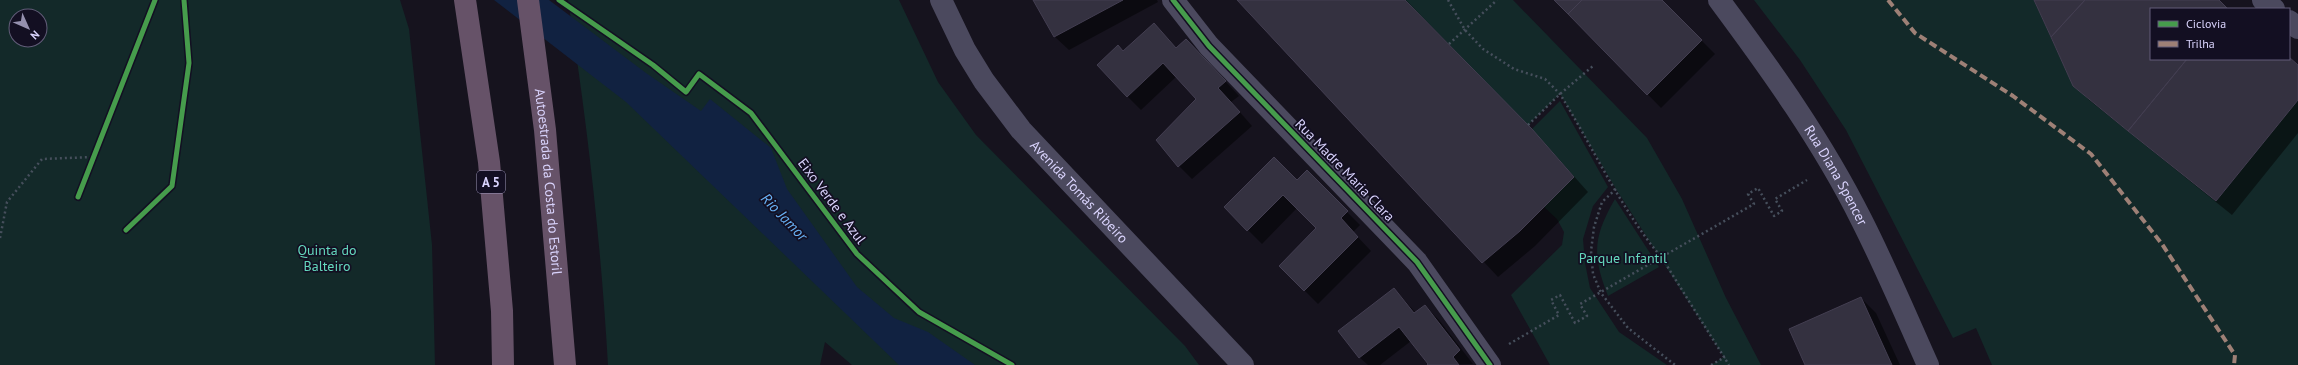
<svg xmlns="http://www.w3.org/2000/svg" width="2298" height="365" font-family="'PT Sans',sans-serif">
  <style>
    .green { fill: #132929; fill-rule: evenodd }
    .water { fill: #112241 }
    .shadow { fill: #0007 }
    .building { fill: #343140; stroke: #433e51 }
    .lines { fill: none; stroke-linecap: round; stroke-linejoin: round }
    .path { stroke: #464f5c; stroke-width: 2.5; stroke-dasharray: 2 3; stroke-linecap: butt }
    .minor { stroke: #4b495e; stroke-width: 22 }
    .highway { stroke: #665268; stroke-width: 22 }
    .quiet { stroke: #9e8076; stroke-width: 4; stroke-dasharray: 8 4; stroke-linecap: butt }
    .cycleway-casing { stroke: #130f22; stroke-width: 8 }
    .cycleway { stroke: #469c4c; stroke-width: 5 }
    .labels { text-anchor: middle; stroke-width: 3.5; stroke-linejoin: round; paint-order: stroke }
    .shield { fill: #130f22; stroke: #9e98bb; stroke-width: 1 }
    .shield-label { font-size: 13px; font-weight: bold; fill: #d9d3fc }
    .street-label { font-size: 14px; fill: #d9d3fc; stroke: #130f22 }
    .park-label { font-size: 14px; fill: #64d8bd; stroke: #130f22 }
    .water-label { font-size: 15px; font-style: italic; fill: #68b1f5; stroke: #130f22 }
  </style>
  <rect width="100%" height="100%" fill="#16131e"/>
  <path class="green" d="M0 0H400L409 29 432 245 435 365H0ZM16 16H40V40H16Z
    M568 0H899L938 82 976 135 1185 346 1199 365H852L825 342 820 365H608C601 243 587 121 568 0Z
    M1405 0H1513L1647 138 1682 199 1726 298 1761 365H1711L1724 357 1616 189 1560 94 1528 125Z
    M1754 0H2034L2073 86 2216 201 2298 100V365H1992L1976 328 1953 338 1846 130 1800 60Z
    M1560 101 1608 187 1593 206 1583 239 1585 263 1590 288 1619 332 1667 365H1550L1511 295 1562 245 1564 232 1557 219 1543 206 1574 177 1532 129Z
    M1615 199 1659 267 1608 296C1592 255 1593 237 1615 199Z"/>
  <path class="water" d="M494 0H549L646 73 701 111 710 99 771 148 787 189 857 287 894 318 928 332 975 365H899L626 102Z"/>
  <path class="shadow" d="M1034 0H1157L1158 2 1069 50 1055 37Z
    M1239 0H1406L1546 145 1588 192 1535 246 1498 277Z
    M1556 0H1661L1715 54 1661 108Z
    M2034 0H2218L2227 9H2151V59L2298 66V133L2232 215 2089 100 2074 85Z
    M1167 38 1177 49 1200 54 1239 96 1231 102 1252 126 1192 179 1179 166 1197 99 1176 77 1141 110 1127 96 1124 52Z
    M1307 172 1360 225 1353 232 1371 251 1318 304 1280 266 1318 228 1297 208 1262 244 1225 207 1297 182Z
    M1394 289 1416 313 1425 306 1439 320 1473 364 1428 365 1411 341 1380 365H1368L1359 357Z
    M1861 298 1876 313 1900 365H1806Z"/>
  <path class="building" d="M1033 0H1123L1054 37Z
    M1237 0H1405L1532 129 1574 177 1520 231 1482 263Z
    M1554 0H1582L1568 14Z
    M1582 0H1662L1702 40 1647 95 1568 14Z
    M2034 0H2085L2051 37Z
    M2085 0H2219L2227 8 2151 9V59H2187L2128 131 2073 86 2051 37Z
    M1154 23 1176 48 1186 39 1226 81 1218 88 1240 112 1178 167 1156 140 1196 99 1163 63 1127 97 1097 65 1118 45 1123 51Z
    M2289 57 2298 65V100L2216 201 2128 131 2187 59Z
    M1274 157 1297 180 1307 170 1348 211 1341 218 1358 237 1304 291 1279 266 1316 228 1283 195 1247 231 1224 207Z
    M1394 288 1414 313 1425 305 1460 350 1453 357 1459 365H1427L1428 364 1399 327 1359 358 1338 331Z
    M1861 297 1892 365H1805L1789 329Z"/>
  <g class="lines">
    <path class="path" d="M1448 0 1465 30 1483 49 1514 69 1545 79 1560 94C1593 147 1621 210 1662 258L1729 365
      M1449 44 1497 0
      M653 65 686 92 699 74 751 113 857 254 919 312 1012 365
      M1528 125 1560 94 1593 66
      M1616 189 1602 202 1594 227 1591 251 1593 274 1601 293 1628 328 1675 365
      M78 197 155 0
      M126 230 172 186 189 63 184 0
      M0 238 7 202 42 159 94 157
      M1509 344 1559 315 1551 300 1560 295 1575 323 1587 316 1580 304 1754 204 1748 194 1758 188 1774 216 1782 211 1775 199 1807 180
      M1711 365 1725 357"/>
    <g class="minor">
      <path id="s1" d="M941 0 965 50 984 81 1021 130 1243 365"/>
      <path d="M1173 0 1209 46 1417 262 1490 365"/>
      <path id="s2" d="M1719 0C1771 70 1822 141 1861 219 1885 266 1906 316 1928 365"/>
      <path d="M2263 0 2274 9"/>
      <path d="M2289 21 2298 28"/>
    </g>
    <g class="highway">
      <path d="M465 0 489 162 502 311 503 365"/>
      <path id="s3" d="M528 0 545 130 565 365"/>
    </g>
    <path class="quiet" d="M1888 0 1915 33 2013 96 2091 154 2162 244 2235 355 2234 365"/>
    <g class="cycleway-casing">
      <path id="cycleway" d="M559 0 653 65 686 92 699 74 751 113 857 254 919 312 1012 365
        M1173 0 1209 46 1417 262 1490 365
        M78 197 155 0
        M126 230 172 186 189 63 184 0"/>
    </g>
    <use href="#cycleway" class="cycleway"/>
  </g>
  <g class="labels">
    <rect class="shield" x="477" y="171" width="28" height="22" rx="3"/>
    <g class="shield-label">
      <text x="491" y="187">A 5</text>
    </g>
    <g class="street-label">
      <text transform="translate(1345 170) rotate(46)" y="5">Rua Madre Maria Clara</text>
      <text dy="5" stroke="none"><textPath href="#s2" startOffset="211">Rua Diana Spencer</textPath></text>
      <text dy="5" stroke="none"><textPath href="#s3" startOffset="183">Autoestrada da Costa do Estoril</textPath></text>
      <text dy="5" stroke="none"><textPath href="#s1" startOffset="238">Avenida Tomás Ribeiro</textPath></text>
      <text transform="translate(832 201) rotate(53)" y="5">Eixo Verde e Azul</text>
    </g>
    <g class="park-label">
      <text x="327" y="255">Quinta do<tspan x="327" dy="16">Balteiro</tspan></text>
      <text x="1623" y="263">Parque Infantil</text>
    </g>
    <g class="water-label">
      <text transform="translate(784 217) rotate(46)" y="5">Rio Jamor</text>
    </g>
  </g>
  <rect x="2150" y="8" width="140" height="52" fill="#130f22" stroke="#625d79"/>
  <rect x="2158" y="21" width="20" height="6" fill="#469c4c" stroke="#625d79"/>
  <text x="2186" y="28" font-size="12" fill="#d9d3fc">Ciclovia</text>
  <rect x="2158" y="41" width="20" height="6" fill="#9e8076" stroke="#625d79"/>
  <text x="2186" y="48" font-size="12" fill="#d9d3fc">Trilha</text>
  <g transform="translate(28 28) rotate(135)"><circle r="19" fill="#130f22" stroke="#625d79"/>
  <path d="M0-3L7 15L0 10L-7 15Z" fill="#9590ae"/>
  <text y="-6" font-size="11" font-weight="bold" text-anchor="middle" fill="#d9d3fc">N</text>
  </g>
</svg>
